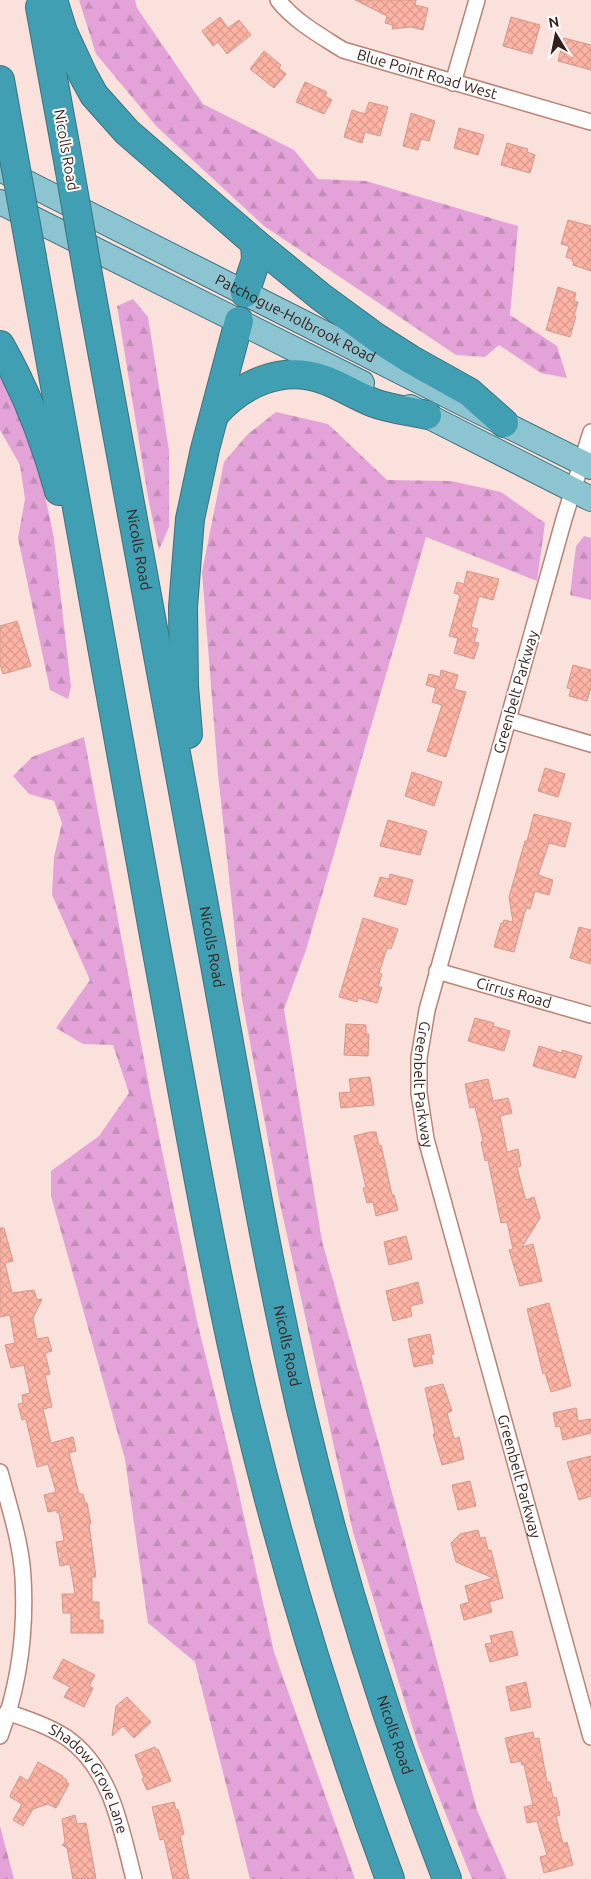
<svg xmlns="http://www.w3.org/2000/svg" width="591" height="1879" font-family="Ubuntu,sans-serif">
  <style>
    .forest { fill: url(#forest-firs) }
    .building { fill: url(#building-cross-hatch); stroke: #d3998b }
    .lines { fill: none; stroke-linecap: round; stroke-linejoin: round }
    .street-casing { stroke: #bb8376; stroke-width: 18 }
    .primary-casing { stroke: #3c727d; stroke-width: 26 }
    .highway-casing { stroke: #3c727d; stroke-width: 30 }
    .street { stroke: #fff; stroke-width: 15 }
    .primary { stroke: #8cc5d1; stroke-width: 24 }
    .highway { stroke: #409fb2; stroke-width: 28 }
    .highway-bridge-casing { stroke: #3c727d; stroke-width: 30; stroke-linecap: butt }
    .highway-bridge { stroke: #409fb2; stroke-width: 28 }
    .labels { text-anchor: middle; stroke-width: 4; stroke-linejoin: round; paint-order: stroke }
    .street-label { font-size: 15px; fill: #361f1a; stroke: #fff }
  </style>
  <defs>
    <pattern id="forest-firs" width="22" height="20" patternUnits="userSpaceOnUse" patternTransform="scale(1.25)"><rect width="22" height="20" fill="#e4a3d8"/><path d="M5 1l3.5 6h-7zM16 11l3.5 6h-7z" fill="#c48cb9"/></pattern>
    <pattern id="building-cross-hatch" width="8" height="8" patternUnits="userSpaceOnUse" patternTransform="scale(1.25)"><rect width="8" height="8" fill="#feb4a4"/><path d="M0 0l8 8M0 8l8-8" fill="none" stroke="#da9a8d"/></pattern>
  </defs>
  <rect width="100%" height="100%" fill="#fbe1db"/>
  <path class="forest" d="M79 0H135L137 8 203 104 294 150 318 179 366 181 518 226 510 315 557 346 567 378 541 373 499 345 485 357 456 355 264 226 157 127 96 54Z
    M133 299 148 317 169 450V527L159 550 148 497 117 306Z
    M0 373 38 463 54 538 71 687 68 699 50 690 18 538 25 499 20 465 0 430Z
    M276 412 328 424 387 480 451 481 501 492 545 523 537 581 426 537 306 950 284 1009 322 1241 380 1448 477 1810 507 1879H472L418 1745 353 1532 279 1199 242 999 218 774 202 572 224 462 247 435Z
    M584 536 591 538V600L570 595 576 546Z
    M84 737 151 1097 197 1321 235 1476 274 1652 355 1879H250L195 1662 148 1623 125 1459 51 1196V1171L99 1136 129 1093 113 1045 83 1044 56 1028 90 980 52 895 54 857 62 823 54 801 29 794 13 776 32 757Z
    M0 1826 14 1879H0Z"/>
  <path class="building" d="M355 0H416L415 5 428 8 423 30 411 27 392 29 393 25 385 23 387 16Z
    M220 17 228 28 239 20 251 35 227 54 218 42 213 46 202 31Z
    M511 17 540 25 532 54 503 46Z
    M564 38 591 45V70L558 61Z
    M264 51 281 65 279 68 286 74 274 88 250 69Z
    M305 82 327 92 325 96 332 100 324 114 296 102Z
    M369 102 388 107 380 136 365 132 362 143 344 137 352 110 365 114Z
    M411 113 435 121 429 141 421 139 418 150 403 146Z
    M459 128 484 135 478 155 454 148Z
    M507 143 528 149 527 152 535 155 530 173 501 165Z
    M568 220 591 226V271L573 265 574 262 572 261V259L566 257 569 246 561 244Z
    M558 287 576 293 574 301 578 302 574 316H576L570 337 546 330Z
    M467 571 499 579 493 600 479 596 471 627 478 629 474 642 479 643 474 659 454 653 458 638 449 636 460 595 454 593 457 582 464 584Z
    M17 621 31 666 3 674 0 664V626Z
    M573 665 591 670V687L587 701 569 696 571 689 567 688Z
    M441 670 458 675 454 689 466 692 446 757 427 751 442 705 432 702 436 688 426 685 429 674 440 677Z
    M545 768 565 774 558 797 538 791Z
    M412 772 442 782 434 806 405 796Z
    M534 814 571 823 565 847 549 843 538 875 553 880 549 895 535 891 530 909 526 908 514 952 494 947 501 923H503L504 920 513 922 509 897 525 841H527Z
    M388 820 427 831 420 855 380 846Z
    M390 874 413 880 406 905 374 896 380 877 389 879Z
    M363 918 398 929 391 949 387 948 379 973 382 974 378 987H382L377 1003 358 998 357 1002 339 997Z
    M579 927 591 930V964L570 958Z
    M475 1018 494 1023 493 1026 510 1031 504 1051 468 1041Z
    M346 1024 366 1025V1034H369L368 1056 344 1055Z
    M539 1046 562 1053V1050L582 1056 575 1078 533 1066Z
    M370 1077 374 1105 341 1108 339 1093 351 1092 349 1079Z
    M488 1079 493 1101 508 1098 512 1113 500 1116 507 1152 518 1149 521 1166 517 1167 524 1194 526 1200 534 1197 540 1218 522 1247 533 1244 542 1281 520 1286 509 1250 513 1249 507 1222 501 1223 488 1160 485 1161 481 1142 483 1141 475 1107 470 1108 465 1084Z
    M370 1132H376L379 1146 381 1145 392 1195H394L398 1210 376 1216 373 1202 367 1203 363 1188H366L354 1136Z
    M0 1228H4L13 1261 5 1263 12 1293 34 1290 37 1300 42 1299 33 1318 37 1339 48 1337 52 1351 45 1353 50 1374 45 1375 52 1407 43 1409 51 1443 73 1437 76 1451 69 1453 79 1494H83L85 1503H87L91 1524H89L96 1577H92V1602H99V1620H103V1633H71V1613H63L62 1594H75L70 1564 60 1566 56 1542 64 1541 59 1513H57V1510L48 1512 44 1495 56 1492 48 1464 37 1467 26 1419 22 1420 18 1404 23 1403 22 1395 30 1393 24 1365 11 1368 5 1345 15 1343 10 1315 0 1317Z
    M406 1236 412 1259 389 1265 384 1242Z
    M418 1282 423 1303 410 1306 412 1316 393 1321 386 1291Z
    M549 1303 571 1386 551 1392 545 1373 543 1374 527 1309Z
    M430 1334 434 1354 431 1355 433 1363 414 1367 408 1339Z
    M443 1384 452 1411 447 1413 454 1439 459 1437 464 1459 442 1465 433 1434H435L425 1388Z
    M576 1408 578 1421 591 1419V1433L563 1440 560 1426 556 1427 553 1413Z
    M591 1456V1496L579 1500 567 1462Z
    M470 1481 476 1506 458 1510 452 1485Z
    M478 1530 480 1538 485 1537 488 1550H491L503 1598 489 1602 492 1612 464 1620 460 1605 469 1602 465 1586 493 1578 456 1562 451 1543 460 1534Z
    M512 1631 518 1655 490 1662 485 1644 492 1643 490 1636Z
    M63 1659 95 1675 89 1686 93 1688 84 1707 64 1697 70 1687 53 1678Z
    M526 1682 531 1707 511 1711 506 1687Z
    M127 1697 151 1722 134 1738 123 1726 112 1736 116 1706Z
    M533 1732 534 1739 539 1738 547 1782H550L553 1798 556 1797 560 1815 556 1816 563 1844 567 1842 573 1865 544 1873 540 1857 547 1855 537 1821 527 1823 524 1807 533 1805 524 1765H522L521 1761 511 1763 505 1738Z
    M155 1747 156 1750 158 1749 171 1781 147 1790 142 1779 144 1778 135 1755Z
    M38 1762 63 1776 62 1777 67 1780 66 1782 69 1784 56 1808 48 1804 33 1809 23 1826 13 1820 22 1804 10 1797 11 1793 20 1776 28 1781Z
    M174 1802 176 1810 178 1809 184 1834 180 1835 189 1879H173L164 1839 160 1840 152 1807Z
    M75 1815 77 1824 86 1823 96 1879H73L67 1848 62 1845 65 1842 62 1819Z"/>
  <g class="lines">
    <g class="street-casing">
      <g id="street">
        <path id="s1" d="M278 0C294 21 321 36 343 50L591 122"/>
        <path d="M453 83 477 0"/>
        <path id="s2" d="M591 432 564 519 427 1010 419 1058V1093L426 1139 591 1737"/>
        <path d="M509 720 591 744"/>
        <path id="s3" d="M437 971 591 1015"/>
        <path d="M0 1472C9 1506 21 1542 23 1577 26 1630 19 1686 0 1736"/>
        <path id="s4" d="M7 1712C27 1719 49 1726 67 1738 112 1770 121 1829 134 1879"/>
      </g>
    </g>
    <g class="primary-casing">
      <g id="primary">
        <path id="s5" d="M0 169 466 405 591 467"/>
        <path d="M0 202 362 383"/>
        <path d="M410 407 591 499"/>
      </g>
    </g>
    <g class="highway-casing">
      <g id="highway">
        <path d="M53 0 63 32 83 75 94 95 127 132 255 243 321 297 377 338 410 359 469 392 504 423"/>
        <path d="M40 7 69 166"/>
        <path d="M0 80 10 136"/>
        <path d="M32 258C73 486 114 713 155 941 184 1097 210 1253 246 1408 284 1567 333 1725 390 1879"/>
        <path id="s6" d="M90 286C132 513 174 739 215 965 242 1113 267 1262 301 1409 338 1567 388 1727 447 1879"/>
        <path d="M245 293 256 260 255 243"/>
        <path d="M0 345C26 391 45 440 59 491"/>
        <path d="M215 414C241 384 282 365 322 379 340 385 356 396 374 403 390 409 410 411 427 415"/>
        <path d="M188 734 184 686 183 607 190 519 205 449 239 321"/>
      </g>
    </g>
    <use href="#street" class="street"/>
    <use href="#primary" class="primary"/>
    <use href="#highway" class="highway"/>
    <g class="highway-bridge-casing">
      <path id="highway-bridge" d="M10 136 32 258
        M69 166 90 286"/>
    </g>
    <use href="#highway-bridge" class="highway-bridge"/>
  </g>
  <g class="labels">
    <g class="street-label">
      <text dy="5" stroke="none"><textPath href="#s1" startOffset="170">Blue Point Road West</textPath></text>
      <text transform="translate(66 150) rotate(80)" y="5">Nicolls Road</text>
      <text dy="5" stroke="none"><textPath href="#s5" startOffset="331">Patchogue-Holbrook Road</textPath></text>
      <text dy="5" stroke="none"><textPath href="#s6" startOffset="268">Nicolls Road</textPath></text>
      <text transform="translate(516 692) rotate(-74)" y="5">Greenbelt Parkway</text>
      <text dy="5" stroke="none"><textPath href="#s6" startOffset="672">Nicolls Road</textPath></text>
      <text dy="5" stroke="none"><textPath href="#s3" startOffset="80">Cirrus Road</textPath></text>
      <text dy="5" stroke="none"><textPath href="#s2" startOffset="676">Greenbelt Parkway</textPath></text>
      <text dy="5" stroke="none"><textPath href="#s6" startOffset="1078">Nicolls Road</textPath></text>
      <text dy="5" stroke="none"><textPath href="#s2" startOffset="1081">Greenbelt Parkway</textPath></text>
      <text dy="5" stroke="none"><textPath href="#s6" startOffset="1482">Nicolls Road</textPath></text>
      <text dy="5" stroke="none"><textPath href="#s4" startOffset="112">Shadow Grove Lane</textPath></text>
    </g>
  </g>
  <g transform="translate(556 35) rotate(350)" stroke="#ffffff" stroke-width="4" paint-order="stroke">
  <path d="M0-4L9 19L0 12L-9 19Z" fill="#361f1a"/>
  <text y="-8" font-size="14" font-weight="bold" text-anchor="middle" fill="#361f1a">N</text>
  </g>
</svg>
